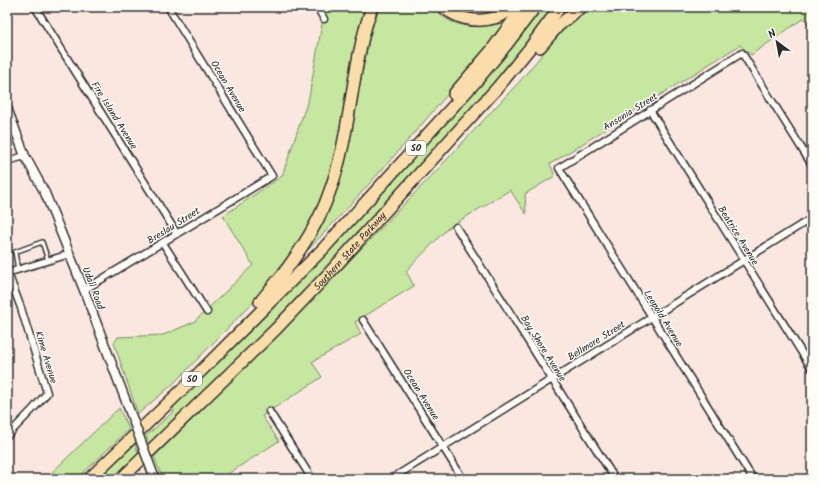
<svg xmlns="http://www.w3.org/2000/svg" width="819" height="486" font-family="Kalam,sans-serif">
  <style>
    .green { fill: #c5e7a0; stroke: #788966 }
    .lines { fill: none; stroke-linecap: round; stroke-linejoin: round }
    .service-casing { stroke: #2b2b2b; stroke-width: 6 }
    .minor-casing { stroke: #2b2b2b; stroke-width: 9 }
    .tertiary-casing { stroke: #2b2b2b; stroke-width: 11 }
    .motorway-casing { stroke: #2b2b2b; stroke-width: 14 }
    .service { stroke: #fdfcf7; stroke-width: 3 }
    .minor { stroke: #fdfcf7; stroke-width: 6 }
    .tertiary { stroke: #fdfcf7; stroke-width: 8 }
    .motorway { stroke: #fbddab; stroke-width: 11 }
    .tertiary-bridge-casing { stroke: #2b2b2b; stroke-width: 11; stroke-linecap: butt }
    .tertiary-bridge { stroke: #fdfcf7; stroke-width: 8 }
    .labels { text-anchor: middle; stroke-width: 3; stroke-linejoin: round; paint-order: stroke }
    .shield { fill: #fdfcf7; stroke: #6a6a68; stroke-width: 1 }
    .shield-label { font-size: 9px; font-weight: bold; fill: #2b2b2b }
    .street-label { font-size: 10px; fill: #2b2b2b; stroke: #fdfcf7 }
  </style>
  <rect width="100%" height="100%" fill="#fae8e0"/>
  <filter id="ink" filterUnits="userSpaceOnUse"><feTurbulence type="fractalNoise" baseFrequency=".025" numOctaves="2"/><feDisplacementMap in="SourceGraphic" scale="8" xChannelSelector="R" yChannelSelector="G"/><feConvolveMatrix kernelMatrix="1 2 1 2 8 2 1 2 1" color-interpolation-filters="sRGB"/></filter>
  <g filter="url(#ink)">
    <path class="green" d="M325 7H369L330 190 304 244 270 285 173 384 138 414 114 343 118 337 163 335 194 322 253 265 223 216 282 176 309 97Z
      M380 7H434C436 10 439 14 442 16 459 29 483 28 502 23L504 26 500 33C437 107 375 180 308 250L327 215 339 185 371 30Z
      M448 7H510L480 18Z
      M541 7H555L490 89 348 245 264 332 150 446 146 436 174 411 173 407 341 237 424 146 482 83 532 21Z
      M589 7H812V31L804 18 751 55 740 45 550 164 555 176 525 194 526 214 510 190 448 228 406 271 414 286 355 322 361 334 312 362 322 377 262 416 279 441 223 477 224 479H163L154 457 281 332 438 169 520 81 569 22Z
      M119 408 129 429 78 478 77 479H45Z
      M135 444 139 455 113 479H98Z"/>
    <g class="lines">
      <g class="service-casing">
        <path id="service" d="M18 270 15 252 42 242 48 260"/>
      </g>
      <g class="minor-casing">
        <path id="minor" d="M35 7 177 234
          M317 7 324 19
          M650 110 812 369
          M7 161 25 156
          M456 227 615 479
          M163 243 207 312
          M7 273 70 254
          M84 290 272 176 168 7
          M363 320 463 479
          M269 411 312 479
          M7 436 34 408 47 393 21 308 8 273
          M391 479 812 218
          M753 479 559 168 742 53 812 165"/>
      </g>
      <g class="tertiary-casing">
        <path id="tertiary" d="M7 108 25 156 45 193 84 290 127 404"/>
      </g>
      <g class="motorway-casing">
        <g id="motorway">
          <path d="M443 7C464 24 493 25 514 7"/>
          <path d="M540 47 558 26 581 7"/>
          <path d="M454 94 491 51 523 7"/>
          <path d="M260 302C267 293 275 284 283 274 301 250 318 224 328 196 352 135 350 68 372 7"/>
          <path d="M89 479 184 388 323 249 478 79 507 44 535 7"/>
          <path id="s1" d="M121 479 276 329 331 271 498 87 529 49 560 7"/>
        </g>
      </g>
      <use href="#service" class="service"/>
      <use href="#minor" class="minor"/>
      <use href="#tertiary" class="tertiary"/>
      <use href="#motorway" class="motorway"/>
      <g class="tertiary-bridge-casing">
        <path id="tertiary-bridge" d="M127 404 155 479"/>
      </g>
      <use href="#tertiary-bridge" class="tertiary-bridge"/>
    </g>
  </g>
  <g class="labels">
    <g class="shield">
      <rect x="406" y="141" width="20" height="14" rx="3"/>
      <rect x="182" y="372" width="20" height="14" rx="3"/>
    </g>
    <g class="shield-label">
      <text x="416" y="151">SO</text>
      <text x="192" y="382">SO</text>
    </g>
    <g class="street-label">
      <text transform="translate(229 86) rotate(59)" y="4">Ocean Avenue</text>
      <text transform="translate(630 111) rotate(-32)" y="4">Ansonia Street</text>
      <text transform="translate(115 115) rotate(58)" y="4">Fire Island Avenue</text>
      <text transform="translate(173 225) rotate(-32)" y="4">Breslau Street</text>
      <text transform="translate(739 235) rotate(58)" y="4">Beatrice Avenue</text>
      <text dy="4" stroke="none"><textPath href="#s1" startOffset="323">Southern State Parkway</textPath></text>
      <text transform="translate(94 288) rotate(69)" y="4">Udall Road</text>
      <text transform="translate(664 318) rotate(58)" y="4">Leopold Avenue</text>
      <text transform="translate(596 340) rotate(-32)" y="4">Bellmore Street</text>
      <text transform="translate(544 348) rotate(58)" y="4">Bay Shore Avenue</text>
      <text transform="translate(47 357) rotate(73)" y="4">Kime Avenue</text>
      <text transform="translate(422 394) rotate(58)" y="4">Ocean Avenue</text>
    </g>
  </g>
  <rect width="819" height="486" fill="none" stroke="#fdfcf7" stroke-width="24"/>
  <rect x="12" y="12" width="795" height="462" fill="none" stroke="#2b2b2b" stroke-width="1.5" filter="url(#ink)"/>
  <g transform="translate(777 42) rotate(328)" stroke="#fdfcf7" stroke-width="3" paint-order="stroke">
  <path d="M0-3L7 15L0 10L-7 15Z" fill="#2b2b2b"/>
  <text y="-6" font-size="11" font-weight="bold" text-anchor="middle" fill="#2b2b2b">N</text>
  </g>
</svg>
